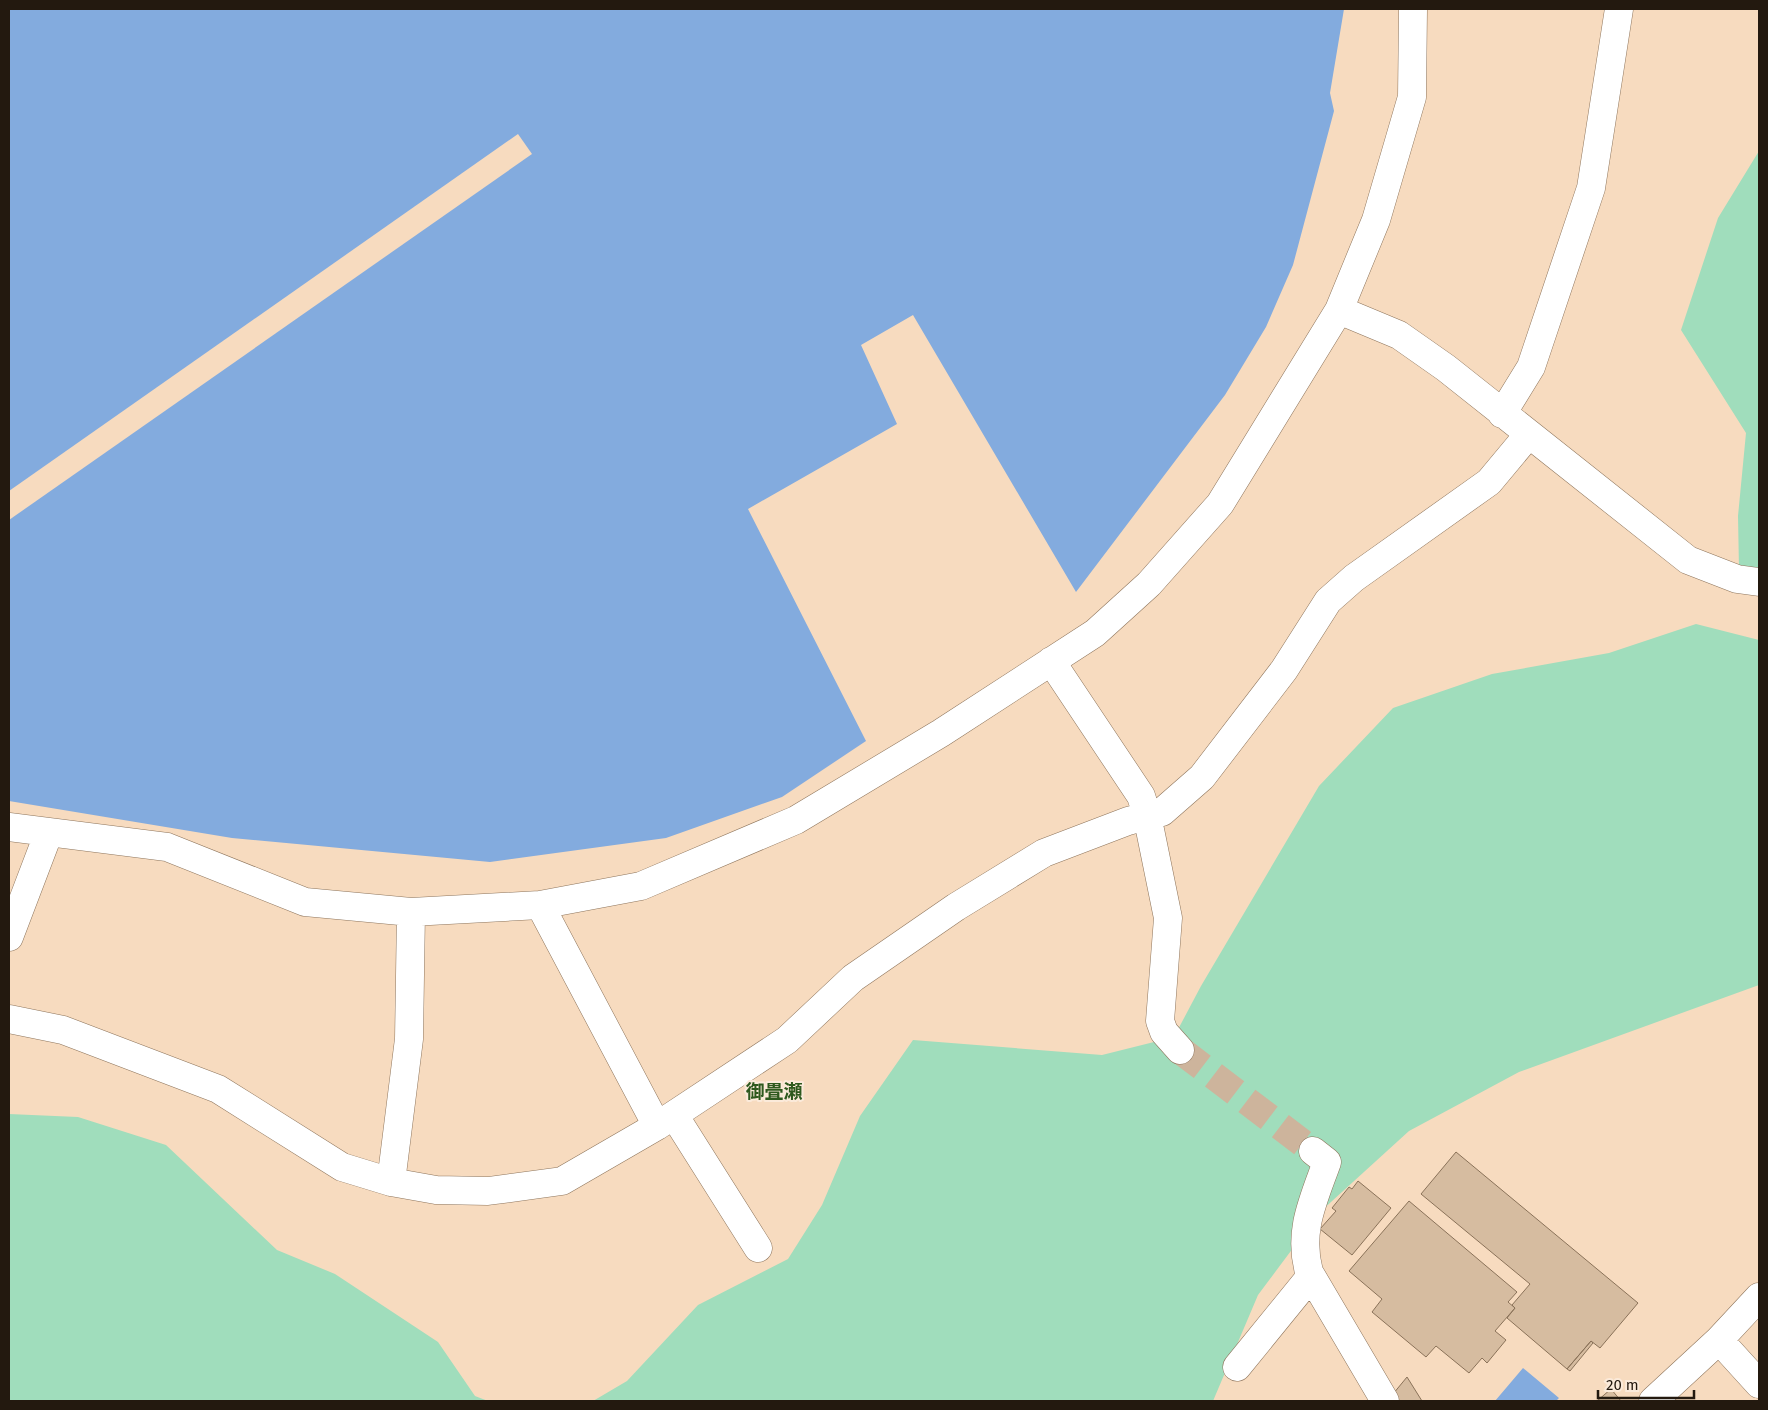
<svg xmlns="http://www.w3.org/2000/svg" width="1768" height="1410" font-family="'Fira Sans','Noto Sans JP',sans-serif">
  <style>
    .green { fill: #a0ddbc }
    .water { fill: #83abde }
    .pier { fill: #f7dbbf }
    .building { fill: #d6bca0; stroke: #8a7259 }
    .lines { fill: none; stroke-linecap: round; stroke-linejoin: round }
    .minor-tunnel { stroke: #cdb49c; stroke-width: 28; stroke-dasharray: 28 14; stroke-linecap: butt }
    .minor-casing { stroke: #8e755c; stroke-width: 29 }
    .minor { stroke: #fff; stroke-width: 28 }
    .labels { text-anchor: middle; stroke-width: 4; stroke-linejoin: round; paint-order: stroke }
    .quarter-label { font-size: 19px; font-weight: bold; fill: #2e591e; stroke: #fbeada }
  </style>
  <rect width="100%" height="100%" fill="#f7dbbf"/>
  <path class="green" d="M1759 151V572L1739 570 1738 516 1746 433 1681 330 1718 218Z
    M1696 624 1759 640V985L1519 1072 1409 1131 1320 1212 1258 1295 1213 1401H593L627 1381 698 1305 788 1259 822 1205 860 1116 913 1040 1102 1055 1174 1037 1201 986 1319 786 1393 708 1492 674 1609 653Z
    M9 1114 78 1117 166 1145 277 1250 335 1274 438 1342 475 1396 488 1401H9Z"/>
  <path class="water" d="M9 9H1344L1330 93 1334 111 1293 265 1266 327 1225 395 1076 592 913 315 861 345 897 424 748 509 866 741 782 797 666 838 490 862 232 838 9 801Z
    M1523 1368 1559 1398 1556 1401H1495Z"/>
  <path class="pier" d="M518 134 532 154 9 520V491Z"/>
  <path class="building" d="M1456 1152 1638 1303 1600 1348 1591 1341 1567 1369 1507 1318 1515 1308 1512 1305 1530 1284 1421 1194Z
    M1358 1181 1391 1208 1352 1255 1320 1229 1336 1211 1332 1208 1349 1187 1352 1189Z
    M1409 1201 1517 1292 1508 1302 1515 1308 1495 1331 1506 1340 1487 1363 1482 1358 1469 1373 1436 1346 1426 1357 1372 1312 1382 1299 1349 1271Z
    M1591 1341 1593 1343 1570 1371 1567 1369Z
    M1407 1377 1422 1401H1398L1393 1394Z
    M1611 1389 1621 1401H1597Z"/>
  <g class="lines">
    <path class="minor-tunnel" d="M1180 1050 1313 1151"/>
    <g class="minor-casing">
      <path id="minor" d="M1339 310 1399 335 1446 368 1688 560 1737 579 1759 582
        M1502 414 1531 367 1591 188 1619 9
        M1051 661 1141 796 1147 815 1168 918 1160 1021 1164 1032 1180 1050
        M9 827 167 847 305 902 411 912 540 905 641 886 796 820 941 733 1095 633 1149 584 1220 504 1339 310 1376 220 1412 97 1413 9
        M540 905 657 1126
        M9 937 49 832
        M9 1019 63 1030 218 1089 342 1167 391 1182 436 1190 488 1191 562 1181 657 1126 787 1040 853 978 956 907 1044 853 1128 821 1162 812 1202 777 1284 670 1328 601 1354 578 1489 482 1529 434
        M674 1115 758 1248
        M1313 1151 1327 1162C1313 1201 1298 1231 1309 1272L1385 1401
        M391 1182 409 1039 411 912
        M1719 1340 1759 1384
        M1237 1367 1311 1276
        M1653 1401 1719 1340 1759 1297"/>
    </g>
    <use href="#minor" class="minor"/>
  </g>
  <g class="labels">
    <g class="quarter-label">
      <text x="774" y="1098">御畳瀬</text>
    </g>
  </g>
  <rect width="1768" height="1410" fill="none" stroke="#23190f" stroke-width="20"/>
  <path d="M1598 1390v8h96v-8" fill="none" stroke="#23190f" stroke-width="2.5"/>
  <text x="1606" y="1390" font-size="15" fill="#23190f" stroke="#fbeada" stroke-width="4" paint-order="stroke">20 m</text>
</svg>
